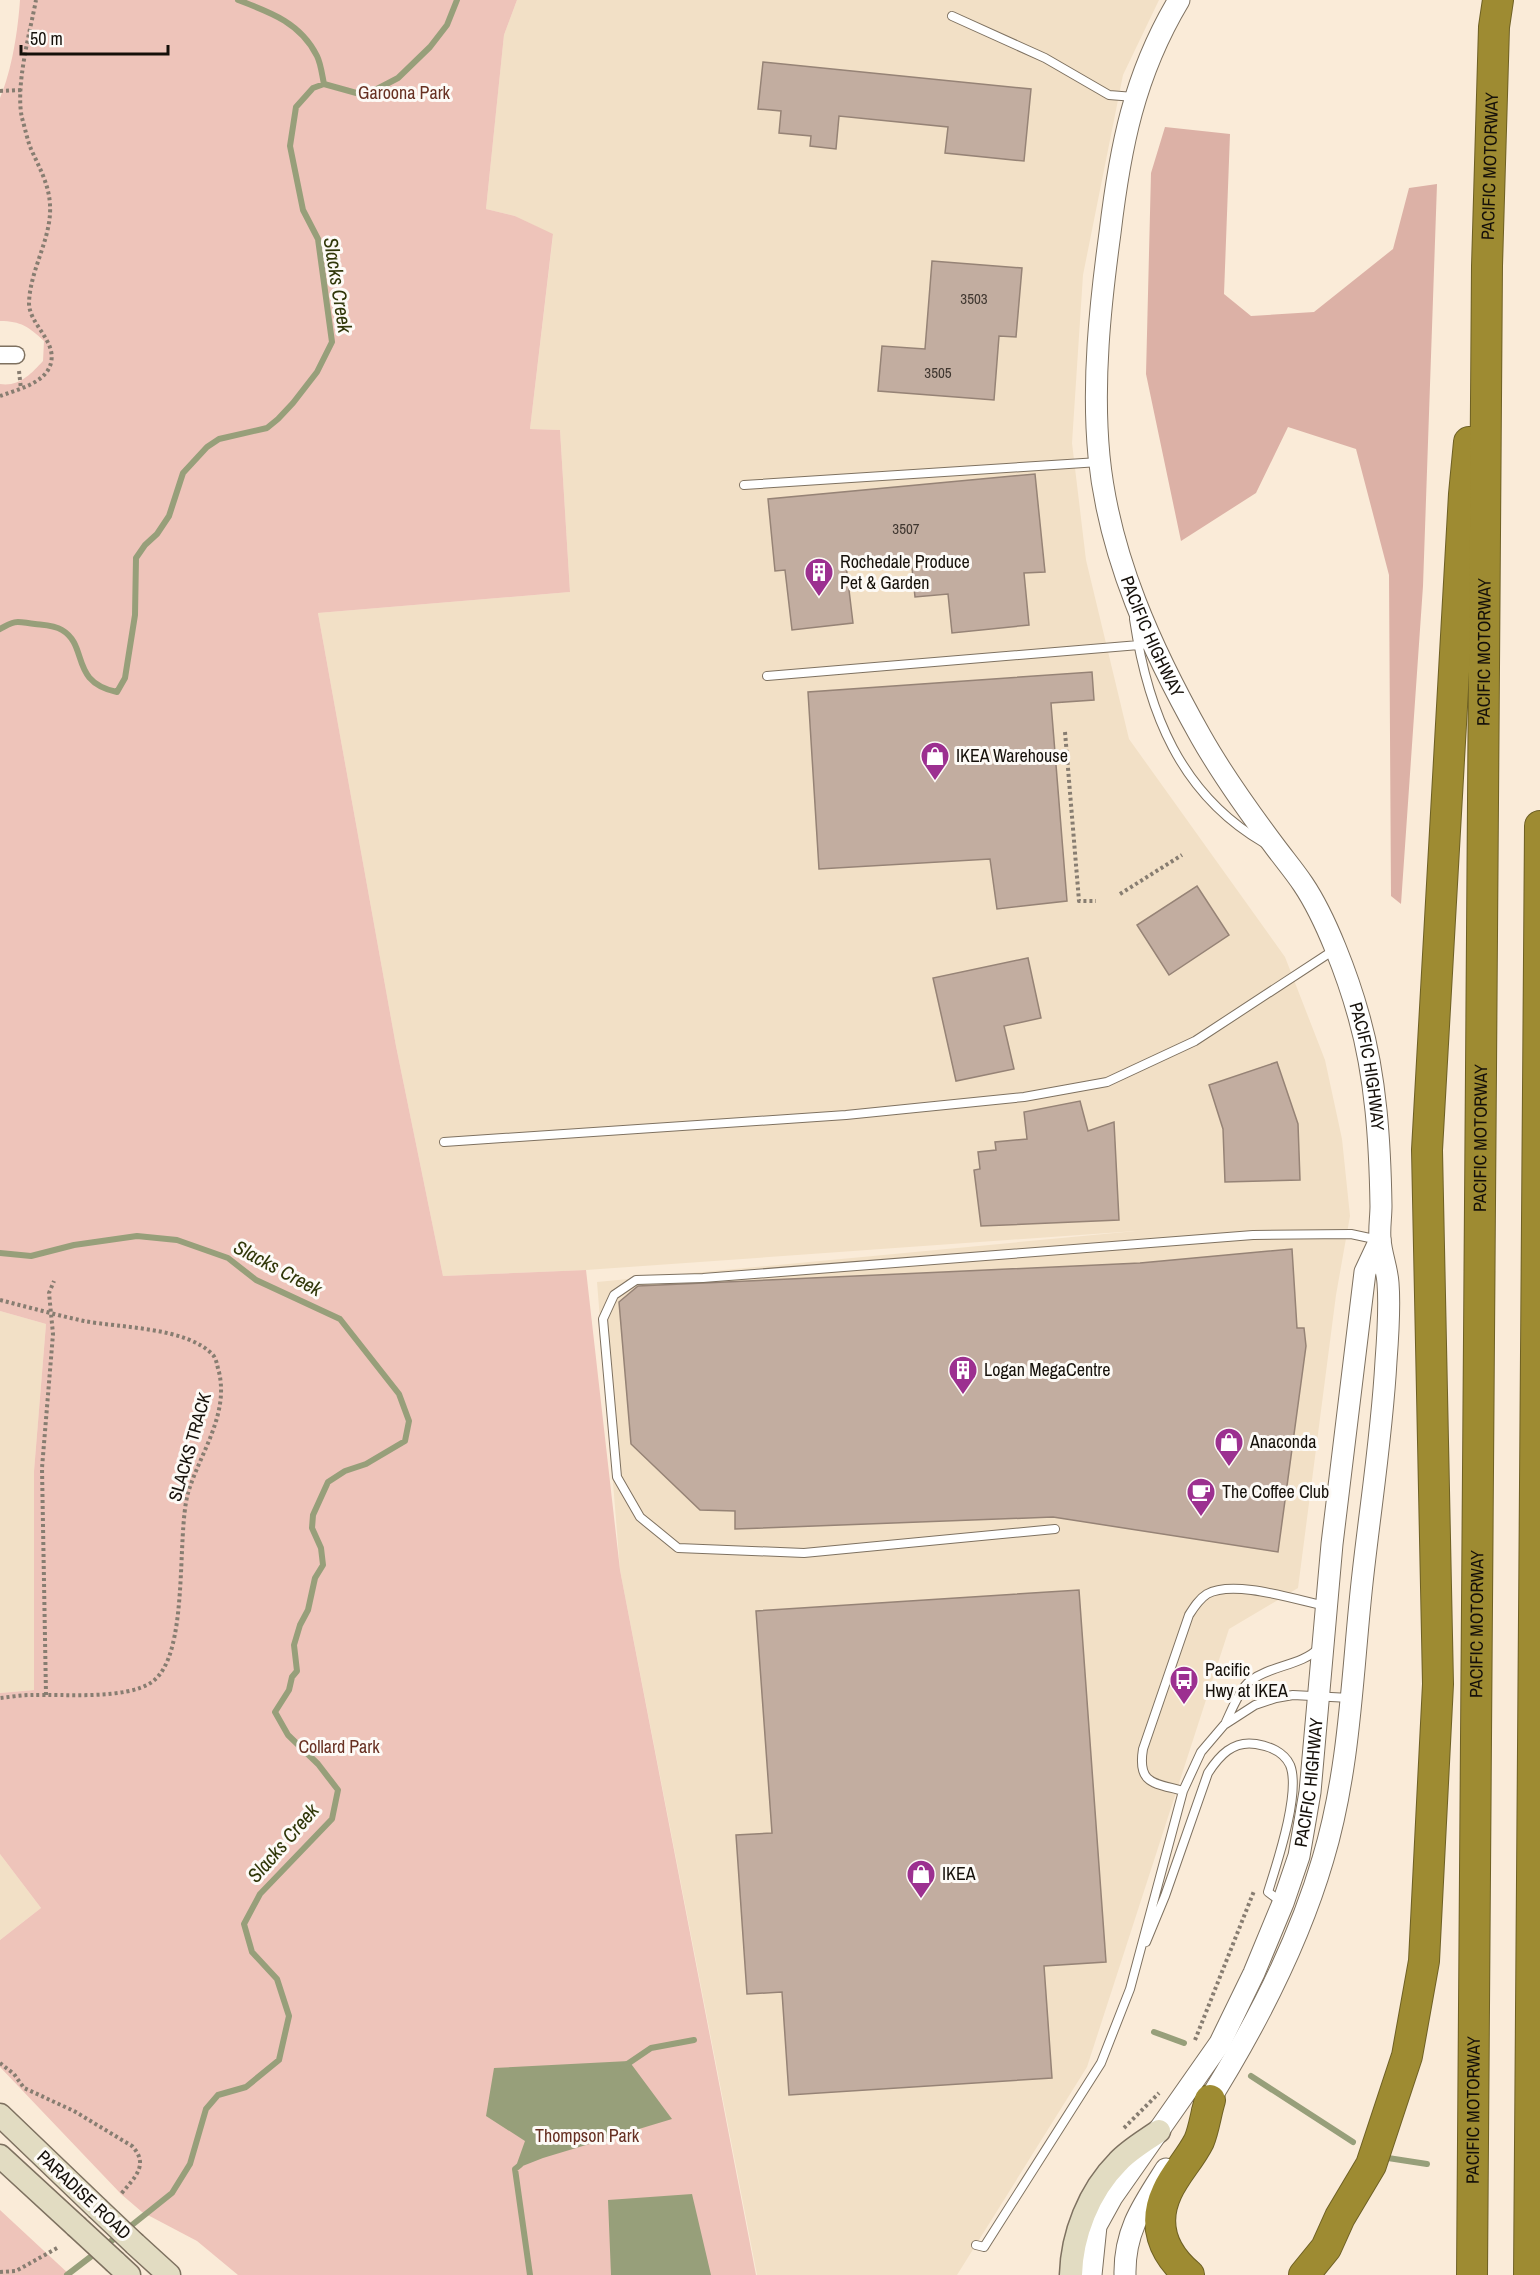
<svg xmlns="http://www.w3.org/2000/svg" width="1540" height="2275" font-family="'Archivo Narrow',sans-serif">
  <style>
    .built { fill: #f2e0c6 }
    .green { fill: #eec4ba }
    .forest { fill: #dcb1a6 }
    .water { fill: #979f7a }
    .lines { fill: none; stroke-linecap: round; stroke-linejoin: round }
    .stream { stroke: #979f7a; stroke-width: 6 }
    .building { fill: #c2ada0; stroke: #968376; stroke-width: 1.5 }
    .service-casing { stroke: #7e7160; stroke-width: 10 }
    .minor-casing { stroke: #7e7160; stroke-width: 19 }
    .tertiary-casing { stroke: #7e7160; stroke-width: 23 }
    .secondary-casing { stroke: #7e7160; stroke-width: 25 }
    .motorway-casing { stroke: #6e6024; stroke-width: 32 }
    .path { stroke: #877d71; stroke-width: 4; stroke-dasharray: 3 3; stroke-linecap: butt }
    .service { stroke: #fff; stroke-width: 8 }
    .minor { stroke: #fff; stroke-width: 16 }
    .tertiary { stroke: #fff; stroke-width: 21 }
    .secondary { stroke: #e2dcc2; stroke-width: 22 }
    .motorway { stroke: #9e8b32; stroke-width: 30 }
    .secondary-bridge-casing { stroke: #7e7160; stroke-width: 25; stroke-linecap: butt }
    .secondary-bridge { stroke: #e2dcc2; stroke-width: 22 }
    .labels { text-anchor: middle; stroke-width: 6; stroke-linejoin: round; paint-order: stroke }
    .number-label { font-size: 15px; fill: #403730 }
    .park-label { font-size: 18px; fill: #673022; stroke: #fdfaf6 }
    .street-label { font-size: 18px; fill: #15100a; stroke: #fdfaf6 }
    .poi-label { font-size: 18px; fill: #15100a; stroke: #fdfaf6; text-anchor: start }
    .water-label { font-size: 20px; font-style: italic; fill: #303709; stroke: #fdfaf6 }
  </style>
  <rect width="100%" height="100%" fill="#faebd8"/>
  <path class="built" d="M517 0H1159L1123 75 1083 275 1072 443 1086 560 1129 739 1285 957 1325 1060 1342 1139 1350 1216 1336 1295 1298 1588 1229 1629 1087 2067 957 2275H757L620 1570 597 1282 1136 1231 586 1270 443 1276 396 1046 318 613 570 592 560 430 530 429 553 235 515 216 486 209 504 35Z
    M0 1311 46 1324 34 1471V1690L0 1693Z
    M0 1854 41 1908 0 1940Z"/>
  <path class="green" d="M20 0H517L504 35 486 209 515 216 553 234 530 429 560 430 570 592 318 613 396 1046 443 1276 586 1270 620 1570 756 2275H238L197 2241 142 2212 121 2194 0 2067V1940L41 1908 0 1854V1693L34 1690V1471L46 1324 0 1311V384C19 387 31 374 43 361L44 341C29 327 21 321 0 321V98C12 70 18 30 20 0Z
    M0 2210 70 2275H0Z"/>
  <path class="forest" d="M1165 127 1230 134 1224 294 1251 316 1314 312 1393 249 1409 188 1437 184 1423 586 1401 904 1391 896 1389 575 1356 449 1288 427 1256 493 1181 541 1146 374 1151 173Z"/>
  <path class="water" d="M629 2061 672 2119 543 2158 515 2169 525 2141 486 2116 494 2068Z
    M692 2194 711 2275H611L608 2200Z"/>
  <g class="lines">
    <path class="stream" d="M238 0C270 12 301 23 317 56 321 64 322 75 324 84
      M0 629C17 619 17 622 35 624 43 625 54 625 62 630 89 646 69 682 117 692L125 678 135 615 136 558 145 545 157 534 169 516 183 473 207 447 219 439 267 428 278 419 293 403 317 372 332 342 318 239 303 210 290 146 296 107 313 88 324 84 360 94 377 89 398 78 430 47 447 25 457 0
      M0 1253 31 1256 74 1245 137 1236 177 1240 228 1258 256 1280 340 1319 399 1394 409 1421 405 1441 366 1464 345 1471 328 1482 313 1515 312 1528 321 1548 323 1565 315 1578 308 1610 300 1625 294 1645 297 1671 292 1677 289 1690 275 1712 288 1735 318 1764 338 1790 332 1819 260 1894 244 1924 252 1952 277 1979 289 2016 279 2060 246 2087 218 2095 206 2109 190 2164 172 2193 127 2229
      M1154 2032 1184 2043
      M623 2067 651 2048 694 2040
      M1251 2076 1353 2142
      M1388 2158 1427 2164
      M520 2165 515 2169 530 2275
      M67 2275 119 2235"/>
  </g>
  <path class="building" d="M763 62 1031 89 1024 161 945 153 948 127 839 116 836 149 810 146 811 136 779 133 781 111 758 109Z
    M932 261 1022 268 1016 337 999 336 994 400 878 391 882 346 925 349Z
    M1035 474 1045 572 1024 573 1029 625 952 633 948 594 915 597 911 558 846 565 853 623 792 630 785 570 775 571 768 499Z
    M1092 672 1094 700 1051 703 1067 901 997 909 990 859 819 869 808 692Z
    M1197 886 1229 935 1169 975 1137 925Z
    M1028 958 1041 1018 1004 1026 1014 1069 956 1081 933 978Z
    M1277 1062 1298 1124 1300 1180 1225 1182 1223 1129 1209 1085Z
    M1080 1101 1088 1131 1114 1122 1119 1220 981 1226 974 1170 980 1169 978 1152 996 1150 995 1142 1027 1139 1024 1112Z
    M1292 1249 1297 1328H1304L1306 1346 1278 1552 1053 1517 735 1529V1511L700 1510 631 1444 619 1302 638 1286 1140 1263Z
    M1079 1590 1106 1962 1044 1966 1052 2078 789 2095 782 1992 747 1994 736 1835 772 1833 756 1611Z"/>
  <g class="lines">
    <g class="service-casing">
      <path id="service" d="M952 16 1045 58 1109 95 1134 97
        M744 485 1099 462
        M1134 619C1148 712 1180 794 1264 843
        M767 676 1151 644
        M444 1142 846 1115 1024 1097 1107 1082 1195 1041 1334 950
        M1055 1529 804 1553 678 1548 640 1517 617 1477 603 1319 614 1295 636 1280 703 1278 1253 1235 1351 1234 1379 1240
        M1226 1722C1231 1711 1241 1687 1250 1681 1271 1665 1301 1666 1319 1648
        M1183 1791C1155 1783 1137 1785 1143 1749L1189 1615C1194 1607 1199 1599 1207 1594 1234 1579 1296 1600 1326 1606
        M1146 1942 1165 1896 1208 1773C1219 1756 1233 1740 1256 1744 1269 1746 1284 1752 1290 1765 1301 1792 1277 1863 1268 1892L1283 1903
        M976 2245 984 2247 1101 2063 1130 1989 1183 1791 1201 1752 1224 1725 1255 1705 1276 1698 1293 1695 1350 1698"/>
    </g>
    <g class="minor-casing">
      <path id="minor" d="M0 355H16"/>
    </g>
    <g class="tertiary-casing">
      <g id="tertiary">
        <path id="s1" d="M1179 0C1134 75 1120 148 1110 233 1100 306 1092 383 1099 456 1109 557 1152 650 1201 737 1223 776 1249 812 1276 848 1285 860 1295 872 1303 884 1326 918 1348 977 1359 1017 1376 1077 1380 1143 1381 1206 1381 1217 1379 1228 1380 1239 1381 1254 1387 1268 1388 1283 1390 1308 1388 1335 1386 1361 1382 1435 1370 1509 1362 1583 1352 1675 1350 1769 1323 1859 1297 1948 1253 2031 1203 2110"/>
        <path id="s2" d="M1091 2275 1096 2226 1112 2197 1220 2043 1254 1973 1283 1903 1299 1856 1310 1792 1332 1544 1365 1272 1380 1240"/>
        <path d="M1125 2275C1124 2231 1143 2205 1166 2169"/>
      </g>
    </g>
    <g class="secondary-casing">
      <path id="secondary" d="M0 2115 97 2208
        M0 2156 76 2226
        M135 2244 169 2275
        M115 2262 129 2275
        M1071 2275C1072 2235 1089 2191 1118 2162 1129 2150 1145 2141 1159 2131"/>
    </g>
    <g class="motorway-casing">
      <g id="motorway">
        <path d="M1189 2275C1163 2253 1152 2224 1167 2192 1175 2174 1190 2159 1199 2141 1204 2129 1206 2113 1210 2100"/>
        <path d="M1304 2275 1326 2248 1340 2217 1371 2165 1407 2056 1424 1961 1438 1684 1427 1150 1464 494 1469 442"/>
        <path id="s3" d="M1472 2275 1487 266 1494 27 1498 0"/>
        <path d="M1529 2275 1540 826"/>
      </g>
    </g>
    <path class="path" d="M0 91 21 90
      M19 371 21 389
      M0 396C16 390 43 384 50 366 59 342 29 325 29 303 30 269 52 238 50 205 49 184 39 167 31 149 27 139 25 128 22 118 15 86 30 32 36 0
      M1065 732 1079 901H1096
      M1120 894 1182 855
      M0 1300C28 1307 56 1315 84 1321 121 1328 187 1327 213 1355 217 1360 217 1366 219 1372 229 1415 200 1453 188 1493 176 1537 190 1655 152 1682 126 1700 64 1694 32 1695 21 1695 10 1697 0 1698
      M46 1695 42 1468 53 1334 49 1293 54 1281
      M1195 2040 1254 1891
      M0 2063 14 2074 24 2088 74 2111 132 2146C150 2165 134 2178 121 2194
      M1124 2128 1159 2093
      M0 2272 16 2271 59 2247"/>
    <use href="#service" class="service"/>
    <use href="#minor" class="minor"/>
    <use href="#tertiary" class="tertiary"/>
    <use href="#secondary" class="secondary"/>
    <use href="#motorway" class="motorway"/>
    <g class="secondary-bridge-casing">
      <path id="secondary-bridge" d="M97 2208 135 2244
        M76 2226 115 2262"/>
    </g>
    <use href="#secondary-bridge" class="secondary-bridge"/>
  </g>
  <defs>
    <g id="building-pin" transform="scale(1.5)"><path d="M0 17L-7.5 6A9.5 9.5 0 1 1 7.5 6Z" fill="#9c3090" stroke="#fdfaf6"/><path d="M-4-6H4V6H1V3H-1V6H-4ZM-2.5-4.3h1.7v1.8h-1.7ZM.8-4.3h1.7v1.8H.8ZM-2.5-1h1.7V.8h-1.7ZM.8-1h1.7V.8H.8Z" fill="#fff"/></g>
    <g id="shop-pin" transform="scale(1.5)"><path d="M0 17L-7.5 6A9.5 9.5 0 1 1 7.5 6Z" fill="#9c3090" stroke="#fdfaf6"/><path d="M-5-2.5h2.3a2.7 3.5 0 0 1 5.4 0H5L5.5 6h-11ZM-1.5-2.5h3a1.5 2.3 0 0 0-3 0Z" fill="#fff"/></g>
    <g id="cafe-pin" transform="scale(1.5)"><path d="M0 17L-7.5 6A9.5 9.5 0 1 1 7.5 6Z" fill="#9c3090" stroke="#fdfaf6"/><path d="M-5.5-4.5H6V0H3Q3 3.5 0 3.5H-2.5Q-5.5 3.5-5.5 0ZM3-3.2v2h1.7v-2ZM-6 4.5H4V6H-6Z" fill="#fff"/></g>
    <g id="bus-pin" transform="scale(1.5)"><path d="M0 17L-7.5 6A9.5 9.5 0 1 1 7.5 6Z" fill="#9c3090" stroke="#fdfaf6"/><path d="M-5-6H5V4H4V6H2V4H-2V6H-4V4H-5ZM-3.5-4V0h7V-4ZM-3.5 1.2v1.5H-2V1.2ZM2 1.2v1.5H3.5V1.2Z" fill="#fff"/></g>
  </defs>
  <g fill-rule="evenodd">
    <use href="#building-pin" x="819" y="572"/>
    <use href="#shop-pin" x="935" y="756"/>
    <use href="#building-pin" x="963" y="1370"/>
    <use href="#shop-pin" x="1229" y="1442"/>
    <use href="#cafe-pin" x="1201" y="1492"/>
    <use href="#bus-pin" x="1184" y="1680"/>
    <use href="#shop-pin" x="921" y="1874"/>
  </g>
  <g class="labels">
    <g class="number-label">
      <text x="974" y="304">3503</text>
      <text x="938" y="378">3505</text>
      <text x="906" y="534">3507</text>
    </g>
    <g class="park-label">
      <text x="404" y="99">Garoona Park</text>
      <text x="339" y="1753">Collard Park</text>
      <text x="587" y="2142">Thompson Park</text>
    </g>
    <g class="street-label">
      <text dy="6" stroke="none"><textPath href="#s3" startOffset="2109">PACIFIC MOTORWAY</textPath></text>
      <text dy="6" stroke="none"><textPath href="#s1" startOffset="658">PACIFIC HIGHWAY</textPath></text>
      <text dy="6" stroke="none"><textPath href="#s3" startOffset="1623">PACIFIC MOTORWAY</textPath></text>
      <text dy="6" stroke="none"><textPath href="#s1" startOffset="1144">PACIFIC HIGHWAY</textPath></text>
      <text dy="6" stroke="none"><textPath href="#s3" startOffset="1137">PACIFIC MOTORWAY</textPath></text>
      <text transform="translate(190 1447) rotate(-74)" y="6">SLACKS TRACK</text>
      <text dy="6" stroke="none"><textPath href="#s3" startOffset="651">PACIFIC MOTORWAY</textPath></text>
      <text dy="6" stroke="none"><textPath href="#s2" startOffset="548">PACIFIC HIGHWAY</textPath></text>
      <text dy="6" stroke="none"><textPath href="#s3" startOffset="165">PACIFIC MOTORWAY</textPath></text>
      <text transform="translate(84 2195) rotate(43)" y="6">PARADISE ROAD</text>
    </g>
    <g class="poi-label">
      <text x="840" y="568">Rochedale Produce<tspan x="840" dy="21">Pet &amp; Garden</tspan></text>
      <text x="956" y="762">IKEA Warehouse</text>
      <text x="984" y="1376">Logan MegaCentre</text>
      <text x="1250" y="1448">Anaconda</text>
      <text x="1222" y="1498">The Coffee Club</text>
      <text x="1205" y="1676">Pacific<tspan x="1205" dy="21">Hwy at IKEA</tspan></text>
      <text x="942" y="1880">IKEA</text>
    </g>
    <g class="water-label">
      <text transform="translate(338 285) rotate(81)" y="7">Slacks Creek</text>
      <text transform="translate(278 1268) rotate(28)" y="7">Slacks Creek</text>
      <text transform="translate(283 1843) rotate(-49)" y="7">Slacks Creek</text>
    </g>
  </g>
  <path d="M21 45v9h147v-9" fill="none" stroke="#15100a" stroke-width="3"/>
  <text x="30" y="45" font-size="18" fill="#15100a" stroke="#fdfaf6" stroke-width="4.5" paint-order="stroke">50 m</text>
</svg>
